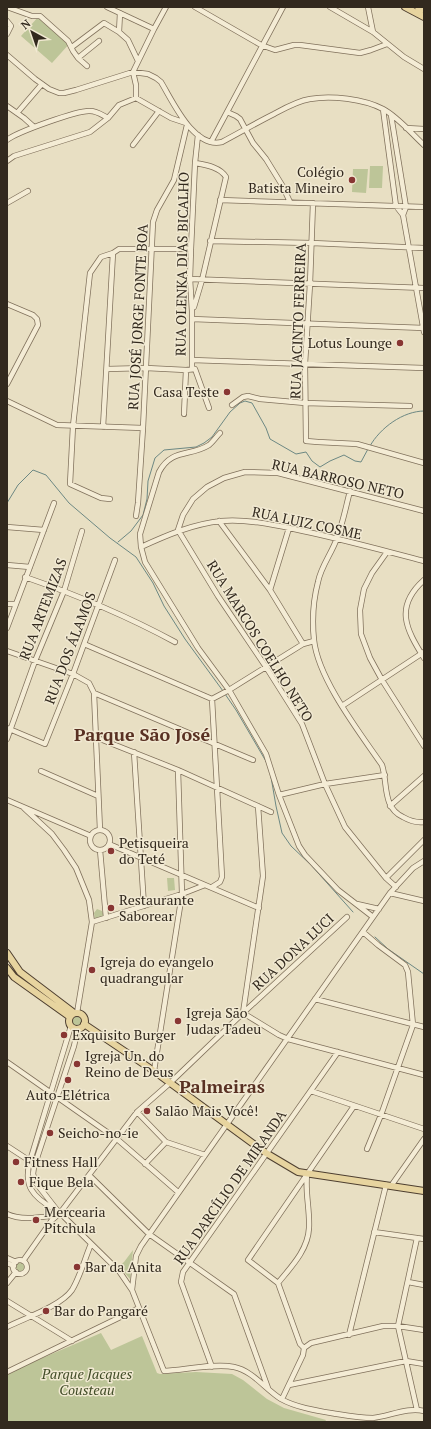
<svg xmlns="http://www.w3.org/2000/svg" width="431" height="1429" font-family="'PT Serif',serif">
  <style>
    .green { fill: #bdc598 }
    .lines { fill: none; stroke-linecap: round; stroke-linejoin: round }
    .stream { stroke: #6d8883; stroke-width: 1 }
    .minor-casing { stroke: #80715c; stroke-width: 6 }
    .major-casing { stroke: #4e3f30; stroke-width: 8 }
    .minor { stroke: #f4ecd5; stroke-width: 4.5 }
    .major { stroke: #e7d49f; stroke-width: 6 }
    .poi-dot { fill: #883633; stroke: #f1e9d2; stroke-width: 1.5 }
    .labels { text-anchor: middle; stroke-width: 3; stroke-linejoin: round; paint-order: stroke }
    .poi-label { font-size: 14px; fill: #32291e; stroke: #f1e9d2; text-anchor: start }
    .street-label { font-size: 14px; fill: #32291e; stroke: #f1e9d2 }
    .park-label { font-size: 14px; font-style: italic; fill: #414c27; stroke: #f1e9d2 }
    .district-label { font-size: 18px; font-weight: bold; fill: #593123; stroke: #f1e9d2 }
  </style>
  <rect width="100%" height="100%" fill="#e8dfc3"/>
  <path class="green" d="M39 16 70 43 52 63 21 36Z
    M370 166H383L382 188H369Z
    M353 169H368L366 193 352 192Z
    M167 878H174L175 890 168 891Z
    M97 909 102 911 104 916 95 919 94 913Z
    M71 1021a6 6 0 1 1 12 0a6 6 0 1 1-12 0Z
    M133 1250 130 1279 119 1266 124 1262Z
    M16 1267a5 5 0 1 1 10 0a5 5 0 1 1-10 0Z
    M101 1333 111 1350 142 1336 157 1373 160 1374 196 1372 232 1374 243 1380 267 1399 284 1408 326 1420 325 1422H7V1373Z"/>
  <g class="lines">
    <path class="stream" d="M370 446C380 428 403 411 424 411
      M7 503 18 485 33 470 46 475 69 503 110 538 136 557 153 583 164 606 185 639 223 691
      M118 542 131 531 143 515 147 499 148 481 155 458 164 450 196 447 204 443 212 437 230 412 240 403 245 401 252 403 266 428 270 439 296 454 306 452 312 461 320 467 330 461 344 455 355 461 361 462 368 449
      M225 694 236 710 267 763
      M271 777 276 806 282 833 291 846 311 865 353 912
      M375 937 388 949 424 974"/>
    <g class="minor-casing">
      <path id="minor" d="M7 7 32 16H40L68 41 73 51 78 58 99 41
        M107 7 154 29
        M195 7 261 45 275 50 294 45H300L360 53 371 50 387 44
        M330 7 373 32 404 57 424 69
        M368 7 373 32
        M120 13 119 32 128 40 138 61
        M7 21 11 26 7 34
        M72 47 104 23 119 32
        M7 55 35 79 49 89 59 93H64L76 90 133 72 148 74 156 78 161 82C173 102 194 149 222 142 239 133 256 123 274 114 285 108 297 101 310 99 331 95 364 99 383 109 398 117 411 133 424 145
        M78 58 87 66
        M136 98V85L133 72 154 29 166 7
        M7 106 24 118 34 127
        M383 109 396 206 403 215 424 332
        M227 112 236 116 240 119 253 143 266 159 282 185 290 202
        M17 113 42 84
        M391 115 406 207 403 215
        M406 128 424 129
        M7 140C17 132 78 110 90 111 97 111 102 115 108 118
        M211 142 283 7
        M133 145 159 111
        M7 161 14 156 90 132 108 118 119 105 136 98 171 118 186 123
        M220 200 424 207
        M7 203 28 191
        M313 203 310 284 305 364 306 441 318 442 357 444 424 463
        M210 241 312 243 424 248
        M190 279 424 288
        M7 304 33 315 37 319 38 325 7 384
        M194 307 202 280 226 177C220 167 206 165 195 163
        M192 319 424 328
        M192 360 424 368
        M107 369 146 368 186 370 195 369 209 408
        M192 369V311L190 279 191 249 195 163 198 135
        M7 401 57 425 143 428
        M232 405 243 397 248 396 260 399 305 403 410 406
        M184 414 186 370
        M103 427 113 253
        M220 433C216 437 213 442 209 445 190 457 172 448 159 472L140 534 141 547 145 562 198 648 229 690 266 754 279 795 299 846 305 855 338 890 373 917
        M350 491C346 506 343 523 337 538 332 553 321 566 318 582 313 601 312 621 314 640 318 679 360 733 382 765 388 784 382 807 403 817 410 821 416 823 424 822
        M110 499 101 498 70 484 73 426 90 273 101 257 113 253 119 249H191
        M136 516 138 503 143 428 153 222 157 210 174 180 187 125
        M219 521 270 590 303 644
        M7 527 44 530
        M141 547C167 535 193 524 221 521 246 519 270 524 294 529 338 538 381 550 424 561
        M387 552 372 573 364 589 360 610 361 634 370 658 382 680 424 746
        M7 565 30 567
        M25 577C77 595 127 616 175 642
        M424 580C394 607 406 629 424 658
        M270 590 289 528
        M7 604H16
        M7 628 54 503
        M84 644 212 699
        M7 651 73 674 89 683 94 693 100 830
        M94 693 253 760
        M212 699 222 877 220 882 212 887
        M212 699 229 690 303 644 314 641
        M342 706 424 652
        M7 728 45 744 73 674 115 560
        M95 737 178 770 271 812
        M7 739 35 661 64 591 82 531
        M134 752 144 906
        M41 771 98 796
        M279 795 325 784 385 775
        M7 800 91 836
        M258 806 263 876 243 1013 279 1035 288 1039 424 1075
        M390 806 424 776
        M24 808 52 834 64 850 76 868 89 900 92 922 77 1013
        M90 840a10 10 0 1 1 20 0a10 10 0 1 1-20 0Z
        M109 844 259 908
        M100 850 106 918
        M386 878 424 840
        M396 887 386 878 345 827 325 784 302 724 266 667 218 596 178 530 183 515 193 499 207 487 224 478 245 472 278 473 424 511
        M390 893 424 901
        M357 904 379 909
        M92 922 182 894 205 885
        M363 932 378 945 405 965 408 972 413 1025 381 1115 367 1149
        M315 999 424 1027
        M78 1028 74 1046 34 1167 33 1174 36 1183 57 1210 119 1271 132 1290 164 1371C184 1370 215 1363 234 1367 253 1371 265 1389 281 1399 297 1408 319 1411 337 1414 349 1416 361 1418 373 1418 390 1416 408 1407 424 1411
        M7 1062 117 1139 178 1192
        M154 1071 182 894 178 770
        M311 1091 424 1129
        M137 1112 166 1142 205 1155
        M7 1146 30 1161
        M145 1164 166 1142
        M89 1175 149 1234 234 1294 268 1388
        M391 1186 424 1139
        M54 1209C33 1197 23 1186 30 1161L71 1026
        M7 1214C22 1221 41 1217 57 1215
        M374 1232 424 1239
        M7 1258 16 1262
        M13 1267a7 7 0 1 1 14 0a7 7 0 1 1-14 0Z
        M23 1261 52 1220 60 1213 137 1112 170 1083 243 1013 347 917
        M7 1263 14 1266
        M408 1282 424 1285
        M7 1283 16 1272
        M278 1283 248 1260 354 1106
        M278 1283C291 1267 308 1250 309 1228 310 1210 305 1192 307 1175
        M278 1283 300 1344 304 1348
        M132 1290 136 1256 141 1246 390 893 413 868 424 861
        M7 1301 72 1341
        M7 1327C25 1318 61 1306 72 1290 80 1277 85 1258 91 1244
        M349 1335 386 1185
        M304 1348 311 1343 383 1326H398L424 1330
        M212 1367 181 1282 183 1272 338 1052
        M7 1372 139 1308
        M289 1385 406 1361 424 1364
        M282 1399 303 1355 304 1348
        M417 1410 398 1326 417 1238"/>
    </g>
    <g class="major-casing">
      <path id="major" d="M405 7 424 17
        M418 7 424 10
        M7 953 20 972 74 1013
        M7 968 14 977 70 1017
        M69 1021a8 8 0 1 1 16 0a8 8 0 1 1-16 0Z
        M84 1024 154 1071 266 1153 298 1172 424 1191"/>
    </g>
    <use href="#minor" class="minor"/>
    <use href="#major" class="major"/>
  </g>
  <g class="poi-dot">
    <circle cx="352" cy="180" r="4"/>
    <circle cx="400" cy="343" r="4"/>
    <circle cx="227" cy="392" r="4"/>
    <circle cx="111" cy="851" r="4"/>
    <circle cx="111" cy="908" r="4"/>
    <circle cx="92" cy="970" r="4"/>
    <circle cx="178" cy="1021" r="4"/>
    <circle cx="64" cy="1035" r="4"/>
    <circle cx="77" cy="1064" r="4"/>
    <circle cx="68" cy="1080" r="4"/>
    <circle cx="147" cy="1111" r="4"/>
    <circle cx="50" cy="1133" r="4"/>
    <circle cx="16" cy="1162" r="4"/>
    <circle cx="21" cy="1182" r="4"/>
    <circle cx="36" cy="1220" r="4"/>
    <circle cx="77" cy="1267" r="4"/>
    <circle cx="46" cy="1311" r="4"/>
  </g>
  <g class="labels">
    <g class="poi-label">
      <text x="344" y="177" text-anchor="end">Colégio<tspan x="344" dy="16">Batista Mineiro</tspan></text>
      <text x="392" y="348" text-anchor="end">Lotus Lounge</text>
      <text x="219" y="397" text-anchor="end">Casa Teste</text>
      <text x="119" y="848">Petisqueira<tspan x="119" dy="16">do Teté</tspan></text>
      <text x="119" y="905">Restaurante<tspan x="119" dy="16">Saborear</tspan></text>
      <text x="100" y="967">Igreja do evangelo<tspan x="100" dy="16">quadrangular</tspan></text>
      <text x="186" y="1018">Igreja São<tspan x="186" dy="16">Judas Tadeu</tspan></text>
      <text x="72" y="1040">Exquisito Burger</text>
      <text x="85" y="1061">Igreja Un. do<tspan x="85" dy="16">Reino de Deus</tspan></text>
      <text x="68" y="1100" text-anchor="middle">Auto-Elétrica</text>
      <text x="155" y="1116">Salão Mais Você!</text>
      <text x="58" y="1138">Seicho-no-ie</text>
      <text x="24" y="1167">Fitness Hall</text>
      <text x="29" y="1187">Fique Bela</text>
      <text x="44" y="1217">Mercearia<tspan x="44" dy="16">Pitchula</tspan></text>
      <text x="85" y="1272">Bar da Anita</text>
      <text x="54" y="1316">Bar do Pangaré</text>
    </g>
    <g class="street-label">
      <text transform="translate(182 264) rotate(-89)" y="5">RUA OLENKA DIAS BICALHO</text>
      <text transform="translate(138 317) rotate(-87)" y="5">RUA JOSÉ JORGE FONTE BOA</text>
      <text transform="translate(298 321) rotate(-88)" y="5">RUA JACINTO FERREIRA</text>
      <text transform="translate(338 479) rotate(13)" y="5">RUA BARROSO NETO</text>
      <text transform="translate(307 523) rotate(12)" y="5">RUA LUIZ COSME</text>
      <text transform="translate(43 609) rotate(-69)" y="5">RUA ARTEMIZAS</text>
      <text transform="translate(260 641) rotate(58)" y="5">RUA MARCOS COELHO NETO</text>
      <text transform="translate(70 648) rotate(-69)" y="5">RUA DOS ÁLAMOS</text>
      <text transform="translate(293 952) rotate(-43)" y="5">RUA DONA LUCI</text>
      <text transform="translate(230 1187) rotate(-55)" y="5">RUA DARCÍLIO DE MIRANDA</text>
    </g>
    <g class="park-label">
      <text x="87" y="1379">Parque Jacques<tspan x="87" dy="16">Cousteau</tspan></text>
    </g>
    <g class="district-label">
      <text x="142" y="741">Parque São José</text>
      <text x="222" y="1093">Palmeiras</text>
    </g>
  </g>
  <rect width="431" height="1429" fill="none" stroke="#32291e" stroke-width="16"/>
  <g transform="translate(32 32) rotate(320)" stroke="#f1e9d2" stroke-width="3" paint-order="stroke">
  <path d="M0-3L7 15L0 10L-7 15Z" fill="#32291e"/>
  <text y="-6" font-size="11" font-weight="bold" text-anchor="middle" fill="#32291e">N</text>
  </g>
</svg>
